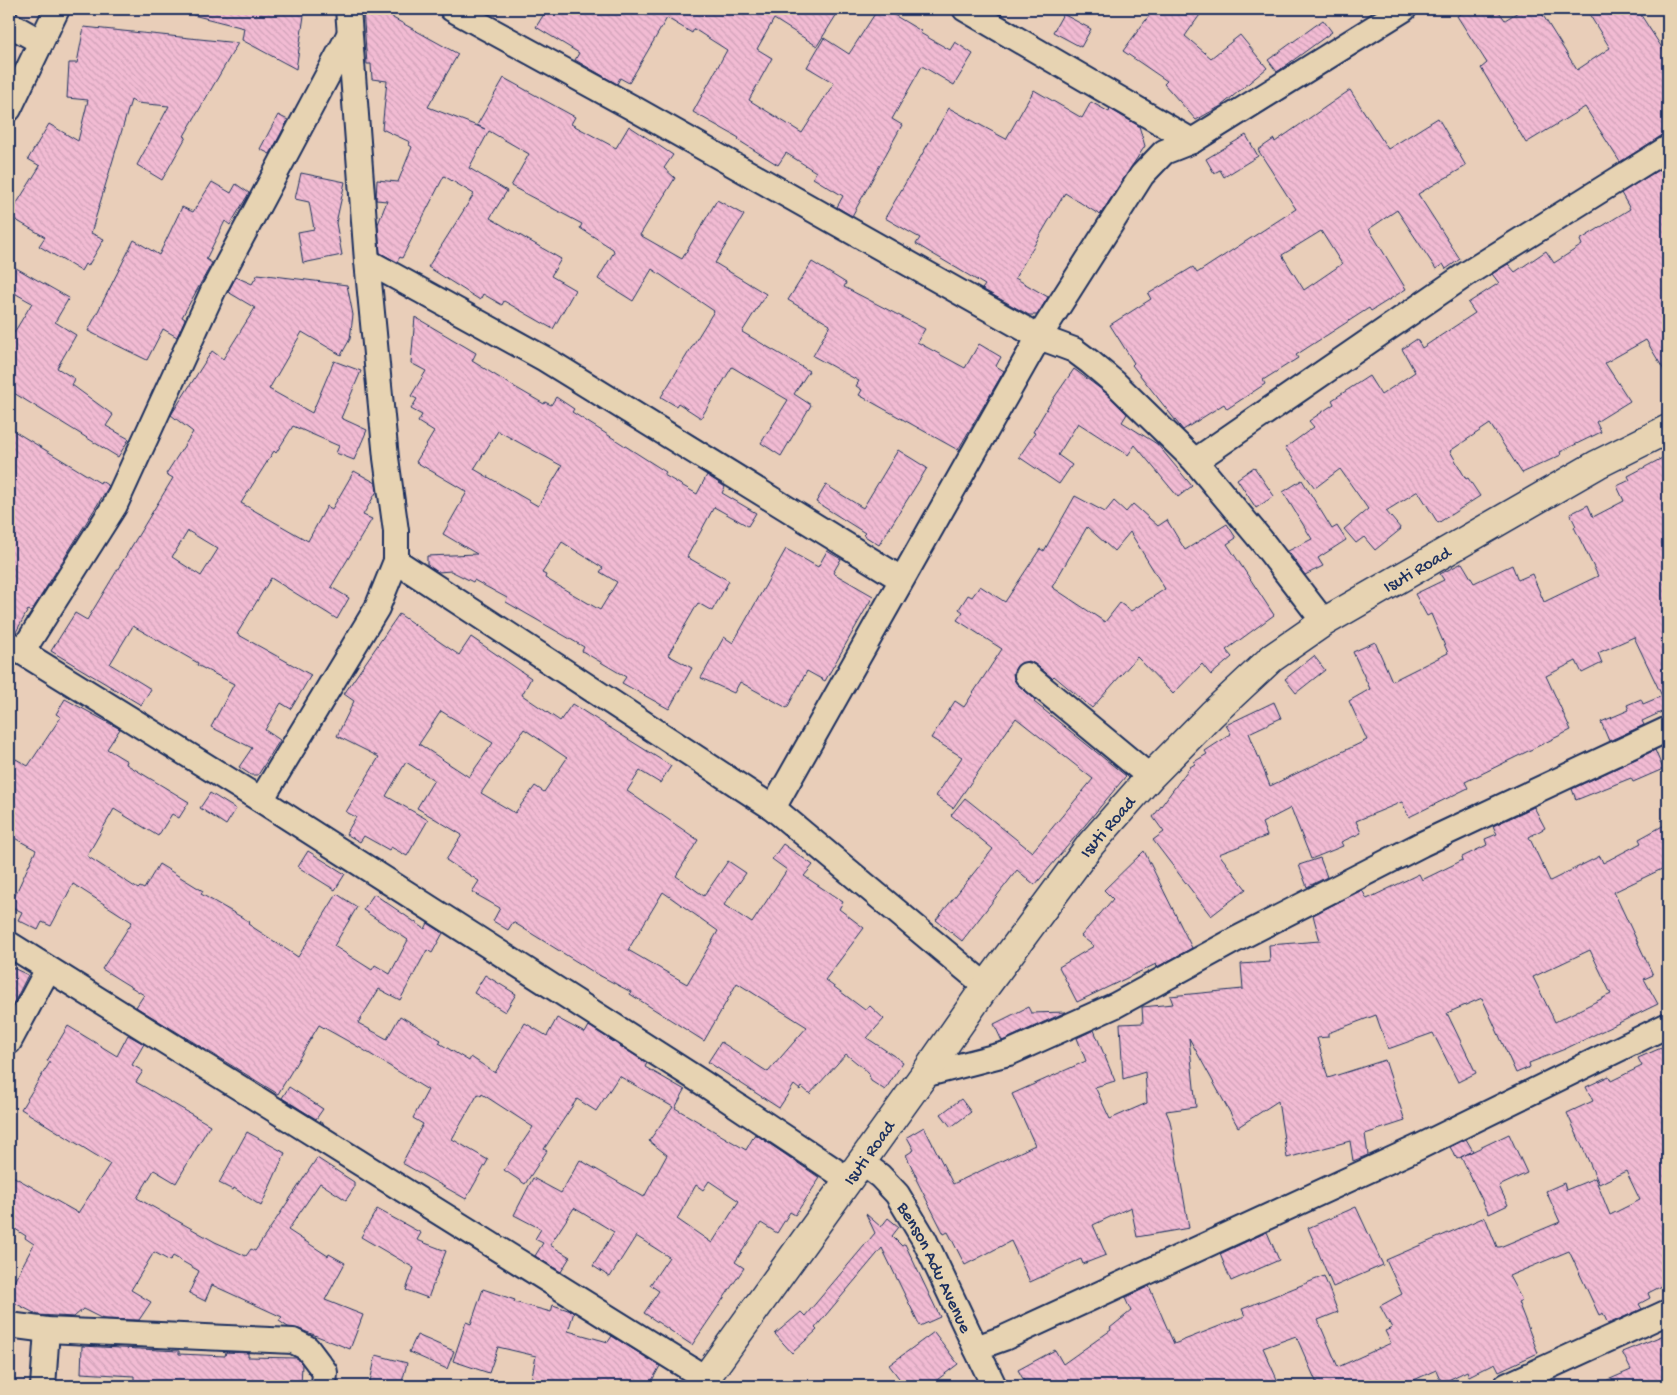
<svg xmlns="http://www.w3.org/2000/svg" width="1677" height="1395" font-family="'Gochi Hand',sans-serif">
  <style>
    .building { fill: url(#building-back-hatch); stroke: #1b2f5e; fill-rule: evenodd }
    .lines { fill: none; stroke-linecap: round; stroke-linejoin: round }
    .minor-casing { stroke: #1b2f5e; stroke-width: 28 }
    .tertiary-casing { stroke: #1b2f5e; stroke-width: 31 }
    .minor { stroke: #e7d3b2; stroke-width: 24 }
    .tertiary { stroke: #e7d3b2; stroke-width: 28 }
    .labels { text-anchor: middle; stroke-width: 4; stroke-linejoin: round; paint-order: stroke }
    .street-label { font-size: 18px; fill: #1b2f5e; stroke: #e7d3b2 }
  </style>
  <defs>
    <pattern id="building-back-hatch" width="6" height="6" patternUnits="userSpaceOnUse" patternTransform="scale(1.25)"><rect width="6" height="6" fill="#f2bbd3"/><path d="M-1 5l2 2M0 0l6 6M5-1l2 2" fill="none" stroke="#cfa1b8"/></pattern>
  </defs>
  <rect width="100%" height="100%" fill="#e9ceb9"/>
  <filter id="ink" filterUnits="userSpaceOnUse"><feTurbulence type="fractalNoise" baseFrequency=".02" numOctaves="2"/><feDisplacementMap in="SourceGraphic" scale="10" xChannelSelector="R" yChannelSelector="G"/><feConvolveMatrix kernelMatrix="1 2 1 2 8 2 1 2 1" color-interpolation-filters="sRGB"/></filter>
  <g filter="url(#ink)">
    <path class="building" d="M193 9H305L296 69 242 40 244 28 193 15Z
      M363 9H392L393 18 458 54 428 107 485 129 477 125 504 78 575 117 571 124 616 148 629 126 673 155 664 168 675 178 640 235 682 259 717 200 744 215 715 263 766 294 742 332 809 371 794 394 811 405 781 456 761 443 788 400 732 367 701 418 678 403 676 406 661 397 714 311 652 269 633 301 598 279 614 252 613 249 580 228 582 224 511 186 529 154 489 131 469 168 507 191 490 218 561 259 551 276 575 290 553 329 504 301 502 305 483 294 480 300 428 267 474 194 444 176 402 258 400 257 397 262 380 253 378 224 387 201 376 200 377 180 398 182 412 147 409 145 410 142 382 129 387 81 372 79 371 64H367Z
      M547 9H840L817 46 774 19 757 49 772 58 749 100 802 133 834 83 807 67 824 38 849 54 878 9H897L894 15 921 31 920 33 950 50 955 42 973 54 954 85 922 66 892 119 902 125 852 216 837 207 843 196 813 178 816 172 786 153 778 165 738 140 739 138 693 112 727 50 694 29 692 33 667 18 629 83 620 78 617 84 575 60 579 53 536 27Z
      M1154 9H1204L1185 36 1211 58 1240 35 1267 68 1221 106 1196 120 1164 84 1167 81 1123 51Z
      M1469 9H1497L1505 20 1523 9H1539L1577 70 1610 48 1586 9H1637L1668 57V134L1661 136 1620 162 1585 107 1526 143 1481 68 1487 63 1457 16Z
      M1063 14 1091 29 1081 47 1053 32Z
      M1323 20 1332 32 1277 72 1268 60Z
      M84 27 238 43 184 136 186 137 162 180 137 165 169 106 136 103 131 100 91 233 104 239 88 266 85 264 81 271 39 246 45 237 9 216 40 166 28 159 49 124 78 141 88 100 67 98 69 63H77Z
      M1034 90 1082 118 1091 102 1109 112 1110 109 1139 126 1145 146 1100 215 1065 193 1015 278 1048 297 1037 315H1029L982 289 985 285 916 244 920 238 885 218 949 108 1006 139Z
      M1350 90 1388 149 1438 118 1466 166 1418 194 1460 259 1446 269 1443 264 1436 269 1397 210 1369 229 1406 289 1371 311 1369 308 1296 355 1298 358 1263 380 1265 384 1227 409 1224 404 1183 430 1132 365 1134 363 1110 325 1151 299 1148 294 1193 267 1197 273 1296 209 1258 150 1274 139 1275 142ZM1321 231 1342 264 1304 290 1282 255Z
      M278 115 288 120 270 154 260 149Z
      M1246 135 1258 156 1224 177 1220 170 1214 173 1206 159Z
      M1668 164V377L1646 340 1605 363 1630 401 1596 422 1601 432 1560 452 1561 455 1522 473 1490 424 1450 451 1466 479 1468 478 1480 496 1438 523 1418 491 1386 511 1401 529 1375 550 1364 537 1356 543 1344 529 1368 509 1340 469 1315 488 1285 448 1314 427 1309 421 1334 404 1332 400 1369 376 1381 395 1415 372 1402 349 1417 339 1422 348 1475 313 1468 303 1499 283 1492 274 1508 264 1515 272 1546 251 1554 263 1582 245 1580 240 1630 209 1621 193Z
      M301 173 345 182 336 223 342 255 303 263 298 232 314 229 309 202 295 199Z
      M212 182 231 193 236 184 249 193 230 225 225 221 206 259 212 263 182 317 185 319 177 337 163 329 147 360 88 331 134 240 159 255 182 207 193 212Z
      M812 262 846 283 844 287 925 329 917 342 965 368 979 344 1001 357 996 366 1004 371 958 450 859 395 862 390 856 386 859 381 813 356 830 325 788 300Z
      M9 264 69 298 55 322 76 335 57 368 75 379 72 385 113 415 106 426 129 439 118 457 9 390V341L32 303 9 290Z
      M258 274 347 285 353 315 350 339 341 355 302 332 269 389 312 413 334 361 361 371 341 418 367 430 354 460 336 453 339 446 293 426 276 453 274 451 241 503 308 541 327 506 332 509 354 471 376 483 377 491 363 515 372 519 331 587 349 598 337 619 271 578 237 634 311 675 291 709 281 703 265 730 280 740 258 775H251L239 767 252 748 211 727 234 684 197 665 198 663 133 626 110 664 151 689 141 705 51 651 75 613 87 620 173 478 166 474 193 432 171 415 212 351 223 359 255 308 228 292 236 277 252 284ZM188 531 218 549 201 576 172 557Z
      M415 317 476 353 472 361 513 386 544 404 545 402 551 405 556 397 574 409 572 412 666 472 664 475 697 494 707 475 725 487 722 493 756 513 748 526 714 507 687 557 729 581 712 611 698 603 668 655 692 668 669 709 622 683 626 677 582 651 584 647 506 602 507 598 474 580 473 582 451 571 438 572 427 565V556L477 554 443 534 467 492 416 462 434 432 418 422 422 415 411 409 417 399 411 396 426 371 411 363ZM498 431 562 466 538 506 474 469ZM562 542 603 568 600 572 617 582 600 610 545 578 546 575 542 573Z
      M1074 369 1106 393 1127 414 1122 422 1157 444 1192 486 1178 497 1135 445 1128 455 1078 423 1058 455 1072 465 1059 484 1019 457 1035 433 1033 432 1049 405Z
      M9 428 100 483 101 481 109 486 31 612 28 610 16 632 9 630Z
      M898 450 927 468 879 545 863 535 865 533 816 502 826 485 863 508Z
      M1668 455V709L1642 721 1644 725 1609 741 1601 722 1629 710 1627 705 1641 699 1643 704 1662 696 1634 637 1598 653 1602 663 1582 673 1576 661 1546 676 1571 730 1465 782 1468 788 1409 817 1402 802 1356 821 1361 833 1341 842 1343 846 1311 859 1291 808 1262 823 1267 836 1219 854 1246 889 1211 916 1153 840 1164 832 1153 817 1190 767 1195 764 1194 762 1207 754 1205 751 1231 734 1226 725 1274 702 1281 718 1249 733 1270 786 1367 740 1349 701 1370 689 1353 652 1375 642 1392 681 1448 653 1431 614 1427 616 1415 594 1444 580 1440 574 1462 563 1474 583 1512 565 1518 580 1532 574 1544 602 1598 576 1574 527 1576 526 1570 514 1588 505 1593 517 1624 501 1617 486 1630 480 1628 476Z
      M1254 467 1274 496 1256 508 1237 479Z
      M1302 480 1332 529 1337 526 1346 540 1318 558 1323 566 1305 575 1288 551 1312 539 1283 492Z
      M1075 496 1105 512 1114 501 1126 512 1133 504 1158 526 1167 520 1185 550 1227 524 1236 538 1227 544 1274 615 1226 650 1232 657 1211 675 1202 664 1173 694 1137 657 1092 708 1054 676 1052 678 1035 664 1029 661 1017 666 1013 673 1014 680 1035 700 1034 702 1126 776 1035 885 1017 870 962 941 936 920 993 849 951 815 965 798 1032 852 1093 779 1016 718 953 808 936 796 962 757 931 738 955 701 964 707 1002 649 957 620 963 612 959 609 968 595 972 597 980 586 1005 602 1040 549 1044 551ZM1087 527 1114 551 1130 532 1165 589 1131 611 1120 603 1105 622 1052 587Z
      M786 549 818 567 827 551 841 559 833 573 873 596 825 681 807 671 787 708 740 682 734 693 701 678 724 637 733 643Z
      M399 614 459 655 471 637 531 678 522 695 560 721 572 704 671 766 660 783 640 771 627 791 698 840 676 876 704 896 728 861 746 873 724 905 752 923 787 870 772 859 783 844 813 865 804 876 843 902 839 909 864 928 825 980 865 1010 870 1006 884 1019 867 1038 903 1062 885 1090 871 1081 868 1072 846 1054 810 1094 802 1087 800 1090 794 1085 779 1108 708 1062 721 1042 768 1072 807 1027 737 983 704 1041 630 994 631 992 595 973 513 922 508 930 493 921 500 908 472 892 479 881 446 860 462 835 417 808 434 780 406 762 386 796 428 820 407 856 391 847 389 850 364 836 360 842 346 834 356 817 346 812 379 757 337 736 354 701 344 694ZM441 711 493 743 469 777 419 744ZM524 729 567 758 544 792 535 786 515 813 481 793ZM663 892 718 931 687 984 628 950Z
      M1314 656 1325 670 1296 693 1285 679Z
      M65 699 120 729 107 749 127 761 126 764 189 802 179 818 172 814 158 836 114 809 87 856 138 889 140 887 144 889 159 864 203 891 201 894 250 922 248 924 298 957 337 894 357 907 334 946 372 970 375 965 390 974 408 940 363 910 374 894 425 929 428 923 443 933 432 953 427 950 400 1000 379 989 358 1023 387 1039 400 1016 441 1040 439 1043 469 1061 471 1057 495 1073 525 1023 547 1036 557 1018 585 1033 589 1026 647 1063 645 1067 685 1090 675 1108 746 1150 755 1134 820 1178 795 1215 790 1212 777 1233 761 1223 735 1262 744 1268 692 1345 644 1313 659 1291 650 1285 669 1257 636 1236 610 1277 593 1266 614 1232 574 1208 550 1245 570 1257 561 1272 535 1256 543 1243 535 1239 541 1229 514 1215 533 1178 561 1193 580 1160 644 1197 667 1155 649 1141 673 1107 619 1076 596 1111 577 1099 544 1149 547 1151 525 1184 504 1170 533 1127 482 1094 481 1096 478 1094 452 1139 488 1160 466 1199 402 1163 423 1124 413 1118 428 1090 362 1049 319 1025 278 1094 136 1007 144 995 102 969 132 922 73 884 51 926 42 922 38 930 18 920 22 912 10 906 36 850 9 835V771L16 759 28 766 61 717 56 714ZM709 1181 739 1201 712 1243 677 1219 696 1185 703 1190Z
      M1655 750 1663 769 1633 782 1631 778 1576 800 1572 789Z
      M210 793 236 809 226 825 200 808Z
      M1534 807 1545 828 1529 837 1550 881 1600 856 1603 863 1641 843 1639 839 1668 823V866L1614 892 1653 975 1644 979 1658 1004 1565 1049 1529 1063 1530 1067 1516 1073 1482 998 1447 1013 1476 1073 1458 1082 1433 1033 1388 1049 1376 1015 1328 1033V1037L1317 1038 1328 1078 1385 1060 1405 1121 1365 1134 1368 1155 1353 1161 1350 1141 1287 1158 1278 1101 1238 1127 1189 1038 1196 1107 1166 1111 1170 1121 1189 1228 1137 1237 1131 1207 1093 1225 1106 1255 1083 1264 1081 1259 1030 1282 1011 1241 965 1265 948 1232 944 1234 916 1179 917 1178 906 1155 914 1150 907 1137 924 1127 953 1184 1035 1145 1012 1094 1086 1061 1077 1038 1094 1030 1115 1081 1095 1087 1110 1119 1147 1103 1145 1072 1123 1079 1120 1024 1143 1023 1142 1007 1173 1004 1170 996 1243 989 1241 964 1270 962 1269 945 1320 941 1313 915 1362 890 1367 899 1419 874 1422 880 1463 860 1462 857 1487 845 1485 839 1497 834 1493 826ZM1590 950 1611 994 1555 1022 1533 977Z
      M308 851 345 874 335 890 298 867Z
      M1144 851 1192 948 1157 967 1156 964 1077 1002 1059 967 1094 946 1081 936 1113 899 1104 890Z
      M1320 858 1327 877 1307 887 1299 865Z
      M9 966 28 975 9 1013Z
      M485 975 516 994 505 1012 474 993Z
      M1028 1007 1031 1013 1066 1012 1002 1041 994 1024Z
      M68 1026 117 1056 128 1035 144 1044 132 1065 143 1071 136 1082 210 1125 176 1183 154 1170 137 1198 215 1242 246 1256 251 1249 255 1251 317 1158 354 1182V1188L346 1200 320 1183 288 1230 328 1256 329 1254 345 1263 325 1300 363 1315 350 1349 299 1329 288 1327 279 1321 282 1317 212 1285 205 1301 189 1293 199 1271 173 1256 170 1261 154 1252 131 1290 151 1302 139 1320 103 1319 83 1309 74 1317 38 1315 9 1300V1291L34 1244 25 1238 26 1236 9 1225V1174L78 1213 110 1164 21 1109 50 1062 47 1061Z
      M1661 1048 1668 1064V1283L1648 1293 1650 1298 1639 1304 1642 1309 1608 1324 1603 1313 1599 1315 1569 1251 1509 1276 1522 1300 1518 1302 1538 1353 1499 1371 1495 1363 1469 1376 1467 1371 1442 1383 1436 1370 1401 1386H1318L1296 1336 1263 1348 1280 1386H1027L1018 1370 1055 1350 1063 1364 1111 1330 1110 1328 1131 1311 1125 1298 1149 1286 1174 1344 1245 1316 1242 1309 1324 1276 1338 1312 1318 1320 1338 1367 1391 1343 1385 1331 1392 1328 1380 1306 1402 1294 1386 1260 1485 1217 1497 1247H1500L1560 1222 1546 1191 1564 1183 1566 1190 1595 1178 1610 1215 1640 1200 1626 1171 1599 1184 1567 1113 1593 1101 1586 1087 1609 1076 1611 1081 1642 1066 1638 1058Z
      M289 1087 323 1109 316 1119 282 1098Z
      M961 1099 971 1112 951 1127 941 1114Z
      M247 1132 285 1153 261 1206 234 1188 233 1190 219 1183Z
      M1509 1134 1527 1173 1499 1186 1508 1205 1489 1214 1461 1157 1457 1159 1450 1147 1466 1139 1473 1151 1461 1157Z
      M1356 1207 1383 1265 1333 1287 1308 1228Z
      M377 1209 421 1233 417 1240 446 1251 428 1298 406 1290 414 1268 361 1237Z
      M866 1214 881 1227 888 1218 899 1227 892 1236 902 1246 905 1244 940 1317 920 1326 882 1248 815 1328 817 1330 792 1353 775 1334 801 1312 805 1316 875 1233Z
      M1267 1232 1279 1260 1231 1281 1220 1254Z
      M483 1289 515 1300 514 1302 551 1312 553 1305 574 1312 568 1331 608 1342 612 1336 660 1366 649 1386H530L536 1356 498 1347 489 1373 453 1361 466 1322 471 1324Z
      M934 1332 958 1364 929 1386H905L889 1365Z
      M417 1335 454 1351 447 1369 409 1352Z
      M1664 1335 1668 1344V1386H1594L1631 1370 1622 1352Z
      M82 1346 179 1351V1354L225 1356 226 1352 248 1353V1357L297 1358 302 1364 301 1386H134V1376L81 1373Z
      M376 1355 407 1363 401 1386H369Z"/>
    <g class="lines">
      <g class="minor-casing">
        <g id="minor">
          <path d="M452 9 633 108 1039 337 1074 350 1090 362 1115 383 1195 461 1261 540 1324 622"/>
          <path d="M965 9 1192 141"/>
          <path d="M9 24 41 42"/>
          <path d="M9 109 57 9"/>
          <path d="M367 261 545 359 901 579"/>
          <path d="M1195 461 1468 273 1668 148"/>
          <path d="M396 561 773 808 986 986"/>
          <path d="M9 644 261 800 703 1083 849 1180"/>
          <path d="M22 652 115 505 213 291 349 35"/>
          <path d="M1027 675 1150 777"/>
          <path d="M261 800 377 608 396 561V531L386 458 367 261 348 9"/>
          <path d="M773 808 1039 337 1142 175 1164 152 1192 141 1404 9"/>
          <path d="M9 944 705 1378"/>
          <path d="M9 1042 48 969"/>
          <path d="M924 1075 1009 1053 1116 1005 1235 940 1422 844 1668 729"/>
          <path id="s1" d="M861 1162 880 1176 897 1194 924 1239 994 1386"/>
          <path d="M9 1325 47 1330 293 1341 307 1348 325 1372 324 1386"/>
          <path d="M976 1348 1004 1338 1419 1147 1668 1025"/>
          <path d="M43 1386 47 1330"/>
          <path d="M1506 1386 1668 1312"/>
        </g>
      </g>
      <g class="tertiary-casing">
        <g id="tertiary">
          <path id="s2" d="M700 1386 924 1075 986 986 1091 844 1150 777 1212 714 1272 658 1324 622 1598 464 1668 429"/>
        </g>
      </g>
      <use href="#minor" class="minor"/>
      <use href="#tertiary" class="tertiary"/>
    </g>
  </g>
  <g class="labels">
    <g class="street-label">
      <text dy="6" stroke="none"><textPath href="#s2" startOffset="1098">Isuti Road</textPath></text>
      <text dy="6" stroke="none"><textPath href="#s2" startOffset="692">Isuti Road</textPath></text>
      <text dy="6" stroke="none"><textPath href="#s2" startOffset="288">Isuti Road</textPath></text>
      <text dy="6" stroke="none"><textPath href="#s1" startOffset="131">Benson Adu Avenue</textPath></text>
    </g>
  </g>
  <rect width="1677" height="1395" fill="none" stroke="#e7d3b2" stroke-width="30"/>
  <rect x="15" y="15" width="1647" height="1365" fill="none" stroke="#1b2f5e" stroke-width="2" filter="url(#ink)"/>
</svg>
